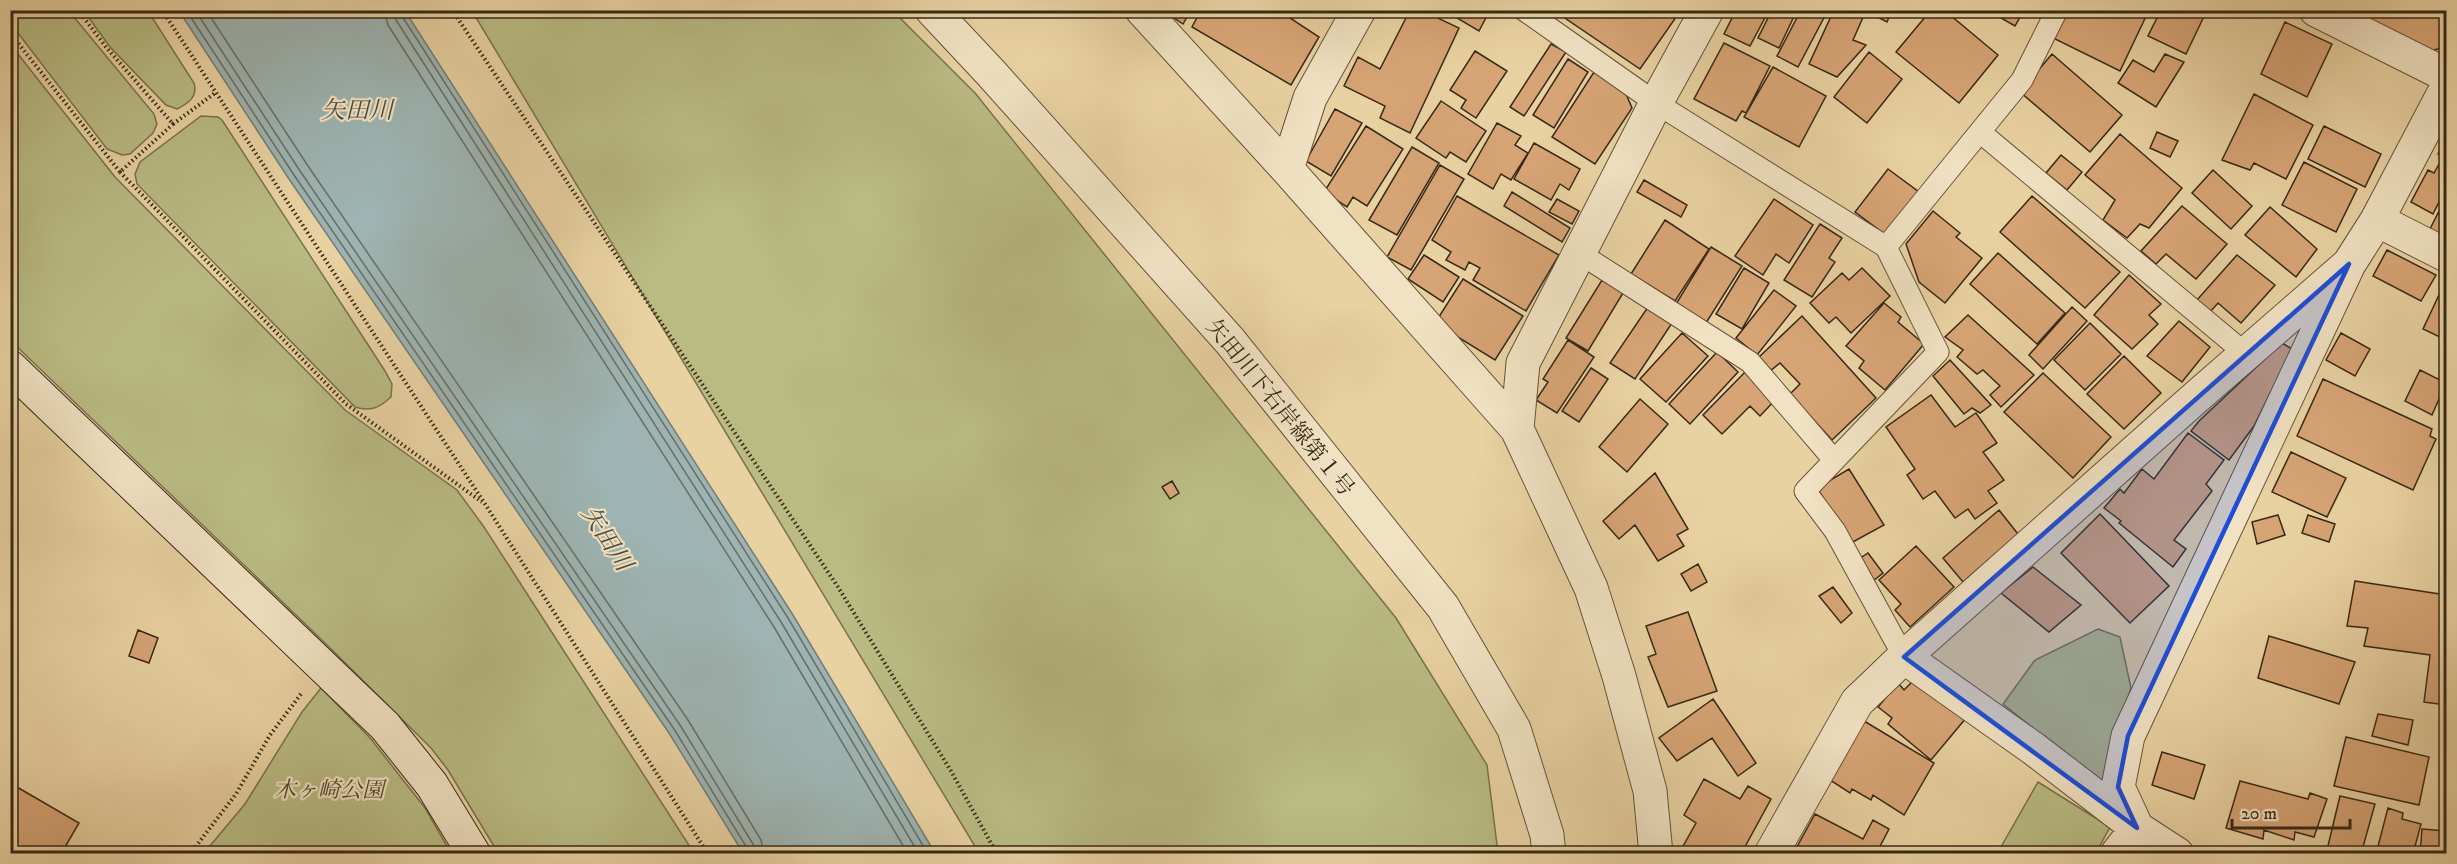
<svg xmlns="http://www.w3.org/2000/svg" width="2457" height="864" font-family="'IM FELL DW Pica','Noto Serif JP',serif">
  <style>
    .green { fill: #b9bb83; stroke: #78724e; stroke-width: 1.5 }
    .water { fill: #9db4b2; stroke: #747c74; stroke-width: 1.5 }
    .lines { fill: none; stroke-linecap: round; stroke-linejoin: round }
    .shore { stroke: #6a6e65; stroke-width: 1.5 }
    .building { fill: #d7a475; stroke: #372918; stroke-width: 1.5 }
    .lane-casing { stroke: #64533a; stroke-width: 23 }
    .street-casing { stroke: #64533a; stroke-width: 35 }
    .secondary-casing { stroke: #372918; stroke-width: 35 }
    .path { stroke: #372918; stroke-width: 4; stroke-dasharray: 1.5 3; stroke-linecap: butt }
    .lane { stroke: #f1e2c3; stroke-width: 21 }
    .street { stroke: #f1e2c3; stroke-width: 33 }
    .secondary { stroke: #f1e2c3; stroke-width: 33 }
    .marked { fill: #1d4ed8; fill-opacity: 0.2; stroke: #1d4ed8; stroke-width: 4.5; stroke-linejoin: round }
    .labels { text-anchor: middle; stroke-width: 4.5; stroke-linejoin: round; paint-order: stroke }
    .street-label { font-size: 22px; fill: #372918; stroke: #f1e2c3 }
    .park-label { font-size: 22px; font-style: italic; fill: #51462d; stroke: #f1e2c3 }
    .water-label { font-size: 24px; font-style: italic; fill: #504c3e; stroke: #f1e2c3 }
  </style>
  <rect width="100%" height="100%" fill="#e9d2a2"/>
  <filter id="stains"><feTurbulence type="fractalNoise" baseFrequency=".00333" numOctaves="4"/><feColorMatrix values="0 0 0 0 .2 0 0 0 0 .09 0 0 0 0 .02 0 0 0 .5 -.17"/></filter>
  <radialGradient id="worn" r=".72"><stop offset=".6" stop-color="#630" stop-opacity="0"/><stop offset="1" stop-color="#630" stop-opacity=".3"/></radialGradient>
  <path class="green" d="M11 10 69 11 154 114 157 124 153 133 130 154 122 155 107 149 11 24Z
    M84 11H148L194 83C198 96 189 103 177 109L166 105 110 47Z
    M472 11H893L975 93 1396 618 1487 765 1498 853H979Z
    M10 44 115 177 345 410 457 490 484 527 694 853H498L448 770 431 748 323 641 11 341Z
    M201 116 218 117 222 120 385 371 392 384 391 397C379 408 370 412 355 407L137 184 135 174 140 162Z
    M2098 629 2120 637 2131 688 2103 784 2003 704 2035 660Z
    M321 688 371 739 425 808 451 853H204L245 804 302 712Z
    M2038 782 2110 827 2096 853 1997 854Z"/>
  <path class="water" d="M179 11H405L793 615 935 853H743L669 733 289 179Z"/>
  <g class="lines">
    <path class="shore" d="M186 10 294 175 674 729 747 848 748 854
      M195 10 300 171 680 725 753 844 755 854
      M206 10 308 166 688 720 761 840 764 854
      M384 10 388 25 774 627 908 854
      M393 10 396 20 781 622 919 854
      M401 10 402 16 788 618 928 854"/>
  </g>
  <path class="building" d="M1174 10H1191L1183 24 1171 16Z
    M1201 10H1278L1319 37 1291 85 1192 27Z
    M1316 10H1333L1328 18Z
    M1410 10H1421L1459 28 1410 133 1380 118 1385 106 1344 86 1358 57 1380 69Z
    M1460 10H1490L1479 31 1457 18Z
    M1553 10H1681L1640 69Z
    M1736 10H1769L1750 46 1724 34Z
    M1772 10H1797L1779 48 1758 38Z
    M1801 10H1828L1798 67 1777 56Z
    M1834 10H1855L1864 15 1853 40 1866 45 1837 77 1809 64Z
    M1864 10H1892L1887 22Z
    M1931 10H1944L1998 55 1959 103 1896 52Z
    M1987 10H2024L2015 26Z
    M2066 10 2097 12 2149 10 2120 71 2053 38Z
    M2161 10H2207L2186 54 2148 36Z
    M2349 10H2446V45L2445 47 2427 52Z
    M2285 22 2332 44 2307 97 2261 74Z
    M1724 43 1770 66 1746 113 1742 111 1736 121 1694 99Z
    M1551 44 1566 52 1524 116 1510 107Z
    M1475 51 1507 71 1476 118 1461 108 1466 100 1450 90Z
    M1869 52 1902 79 1867 123 1834 97Z
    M2052 54 2122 115 2090 152 2020 92Z
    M2165 54 2184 62 2156 107 2118 83 2133 60 2154 72Z
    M1568 59 1588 72 1554 128 1533 115Z
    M1773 67 1826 96 1799 147 1744 117Z
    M1594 72 1626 94 1632 108 1595 164 1552 137Z
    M2254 94 2313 125 2286 179 2254 163 2250 170 2222 160Z
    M1441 101 1486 131 1466 162 1450 152 1446 158 1416 138Z
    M1335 109 1362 123 1331 176 1306 161Z
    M1497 123 1521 136 1515 145 1528 153 1511 180 1501 174 1493 189 1468 174Z
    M1366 126 1403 149 1367 206 1353 197 1347 207 1324 192Z
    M2324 126 2381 154 2365 187 2308 159Z
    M2157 132 2178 141 2170 157 2150 148Z
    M2120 134 2182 188 2149 228 2140 224 2127 238 2103 220 2115 200 2085 175Z
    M2446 138V188L2433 214 2411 202 2428 170 2434 173 2443 157 2438 154Z
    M1534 143 1580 169 1569 190 1560 184 1551 200 1514 179Z
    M1412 147 1439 163 1397 235 1369 220Z
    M2061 155 2082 172 2067 190 2046 173Z
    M2304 162 2357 189 2336 232 2282 205Z
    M1440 165 1464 179 1411 270 1387 257Z
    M1888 169 1919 192 1886 235 1855 212Z
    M2213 170 2252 206 2231 229 2192 193Z
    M1644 180 1687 205 1681 217 1637 192Z
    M1512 192 1570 228 1562 242 1504 206Z
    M1457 196 1559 255 1526 311 1473 280 1480 268 1469 262 1465 270 1446 260 1451 252 1432 240Z
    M2032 196 2120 272 2085 308 2000 232Z
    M2446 198V218L2438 213Z
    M1557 199 1579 211 1572 224 1549 212Z
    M1774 199 1813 225 1789 263 1776 254 1763 275 1735 256Z
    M2182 206 2227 244 2196 279 2166 254 2156 264 2141 251Z
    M2270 207 2317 249 2296 277 2245 235Z
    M1933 211 1960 233 1956 237 1982 258 1945 303 1919 282 1906 244Z
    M2438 213 2446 218V243L2428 233Z
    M1665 220 1709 249 1675 301 1631 274Z
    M1820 224 1842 238 1829 258 1835 262 1812 297 1784 280Z
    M1711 247 1742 266 1706 323 1676 304Z
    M2387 250 2436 275 2421 301 2373 276Z
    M1998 253 2065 313 2037 344 1970 284Z
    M1424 255 1459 277 1443 302 1408 279Z
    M2237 255 2275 285 2241 323 2218 303 2210 312 2197 300Z
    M1744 268 1769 283 1742 329 1716 314Z
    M1862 268 1890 296 1851 333 1836 317 1829 323 1810 303 1842 273 1849 280Z
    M2129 275 2161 304 2149 315 2158 324 2132 349 2094 315Z
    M1463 279 1523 316 1495 360 1435 323Z
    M1602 280 1623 293 1588 351 1566 338Z
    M2446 280V340L2423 329Z
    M1774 290 1796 306 1757 355 1736 338Z
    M1884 303 1901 317 1898 322 1924 344 1885 390 1859 368 1864 361 1846 346Z
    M1648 307 1672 323 1635 379 1610 363Z
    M2072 307 2087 321 2043 369 2029 355Z
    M1968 315 2034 375 2001 407 1990 395 2000 386 1983 370 1977 374 1957 357 1963 350 1945 337Z
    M1802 316 1876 398 1832 440 1790 394 1800 384 1780 363 1770 371 1758 358Z
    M2179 321 2210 347 2182 382 2147 356Z
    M2090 323 2121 354 2085 390 2054 360Z
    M1682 333 1708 356 1666 402 1640 379Z
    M2341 333 2370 349 2355 376 2326 360Z
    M1568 340 1594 357 1557 413 1536 400 1548 382 1543 379Z
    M2282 343 2292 349 2254 426 2229 460 2191 431 2199 421Z
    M1717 352 1738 372 1690 424 1669 404Z
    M2124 356 2161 393 2124 429 2087 394Z
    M1950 360 1991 405 1980 413 1972 408 1964 414 1933 376Z
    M1591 368 1608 379 1579 422 1562 411Z
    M1748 369 1777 398 1760 416 1750 406 1722 434 1703 415Z
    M2420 370 2446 383 2432 415 2405 401Z
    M2043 373 2111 437 2073 478 2004 412Z
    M2323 379 2432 429 2430 436 2436 439 2413 490 2297 436Z
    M1931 395 1955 427 1976 413 1997 443 1983 452 2004 480 1988 491 1997 503 1975 519 1968 509 1955 518 1935 491 1923 499 1907 475 1915 469 1886 427Z
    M1640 399 1668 424 1627 472 1599 447Z
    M2188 433 2224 460 2206 484 2212 491 2174 540 2186 549 2173 567 2119 523 2121 521 2104 508 2120 489 2124 493 2142 469 2154 479Z
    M2291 452 2346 478 2327 517 2272 492Z
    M1849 469 1884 525 1851 543 1817 488Z
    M1655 473 1688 529 1677 535 1684 546 1658 561 1635 525 1619 539 1603 521Z
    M1172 481 1179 493 1170 499 1162 487Z
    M1999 510 2018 534 1963 582 1943 558Z
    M2100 514 2169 586 2130 623 2061 553Z
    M2278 515 2285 535 2257 544 2252 522Z
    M2308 515 2335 524 2329 542 2302 533Z
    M1916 546 1954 587 1910 627 1895 610 1901 604 1879 580Z
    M1868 553 1883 573 1873 581 1859 559Z
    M1698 564 1707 582 1691 591 1681 574Z
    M2033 567 2081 605 2049 632 2001 593Z
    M2355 581 2446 595V705L2424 702 2430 655 2364 646 2368 628 2347 626Z
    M1833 587 1852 613 1841 623 1819 596Z
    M1688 612 1717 691 1668 707 1648 657 1656 654 1646 626Z
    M138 630 158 638 149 663 129 656Z
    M2269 636 2355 662 2339 704 2258 678Z
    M1916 678 1966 718 1931 760 1888 724 1892 718 1878 707 1898 683 1904 690Z
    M1713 699 1756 763 1738 776 1712 738 1677 761 1659 738Z
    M2378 714 2413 720 2408 745 2372 736Z
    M1864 721 1934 763 1904 815 1873 795 1871 800 1852 789 1850 793 1830 780Z
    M2346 737 2429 757 2419 805 2334 786Z
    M2162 752 2205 765 2194 799 2152 785Z
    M1704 779 1740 799 1748 786 1771 799 1741 854H1711L1704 849 1702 854H1692L1682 848 1696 823 1684 815Z
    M2240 781 2308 799 2310 793 2327 799 2314 837 2295 832 2294 840 2264 830 2263 839 2226 828Z
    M10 783 79 823 61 854H10Z
    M2340 796 2375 804 2361 854H2326Z
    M2388 808 2403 813 2402 819 2421 824 2413 854H2376Z
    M1815 814 1863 839 1873 820 1889 829 1876 854H1793Z
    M2422 829 2446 831V854H2420Z"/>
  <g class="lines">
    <g class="lane-casing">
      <path id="lane" d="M1524 10 1656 103 1886 247 1938 352 1805 491 1835 531 1904 657
        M1980 132 2246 354
        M1886 247 2022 80 2057 10
        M1579 253 1750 362 1834 460"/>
    </g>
    <g class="street-casing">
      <path id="street" d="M932 10 991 73 1230 341 1443 607 1514 729 1547 835 1549 854
        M1142 10 1287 169 1517 429 1591 588 1619 676 1650 791 1656 854
        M2316 10 2446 75
        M1287 169 1310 98 1359 10
        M2377 220 2446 255
        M1517 429 1523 363 1656 103 1707 10
        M1904 657 2034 749 2137 828 2177 854
        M2137 828 2118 787 2128 736 2349 264 2377 220 2446 89
        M1771 854 1857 702 1904 657 2194 399 2349 264
        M2117 854 2137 828"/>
    </g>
    <g class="secondary-casing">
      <path id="secondary" d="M10 367 385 726 432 785 474 854"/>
    </g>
    <path class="path" d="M78 10 106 47 173 124 215 93
      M162 10 485 504 708 854
      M452 10 838 587 951 771 997 854
      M10 33 120 172 173 124
      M120 172 346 404 482 502
      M190 854 236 794 270 735 301 694"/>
    <use href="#lane" class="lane"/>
    <use href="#street" class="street"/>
    <use href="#secondary" class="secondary"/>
  </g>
  <path class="marked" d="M2349 264 2128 736 2118 787 2137 828 1904 657Z"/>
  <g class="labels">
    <g class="street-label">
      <text transform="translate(1281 407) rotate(51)" y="8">矢田川下右岸線第１号</text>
    </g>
    <g class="park-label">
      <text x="329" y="797">木ヶ崎公園</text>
    </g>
    <g class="water-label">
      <text x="357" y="118">矢田川</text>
      <text transform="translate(607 538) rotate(57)" y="8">矢田川</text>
    </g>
  </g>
  <rect width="2457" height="864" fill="none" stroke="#e9d2a2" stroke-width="36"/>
  <rect x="12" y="12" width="2433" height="840" fill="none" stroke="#372918" stroke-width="3"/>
  <rect x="18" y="18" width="2421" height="828" fill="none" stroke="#372918" stroke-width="1.5"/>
  <path d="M2232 819v9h118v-9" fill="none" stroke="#372918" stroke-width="3"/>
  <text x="2241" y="819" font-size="18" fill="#372918" stroke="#f1e2c3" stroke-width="4.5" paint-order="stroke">20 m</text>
  <rect width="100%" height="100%" filter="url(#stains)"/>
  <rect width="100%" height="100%" fill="url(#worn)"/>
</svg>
